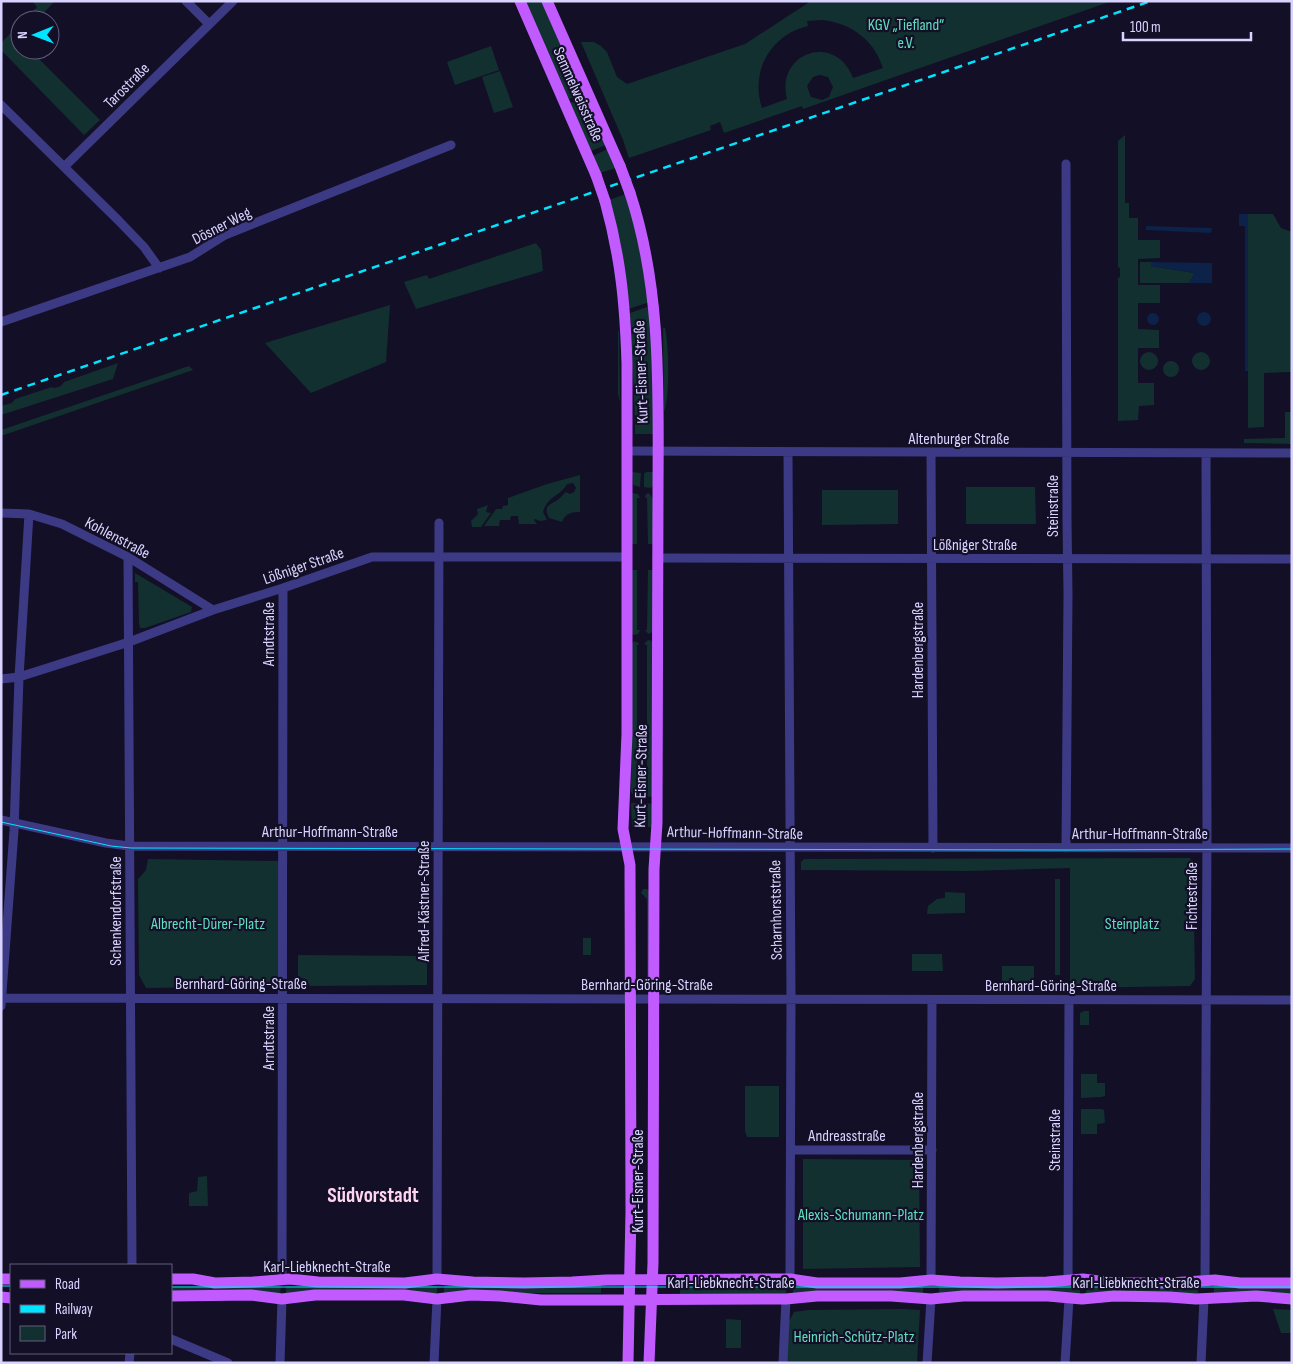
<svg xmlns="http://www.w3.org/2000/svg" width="1293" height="1364" font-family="'Sofia Sans Condensed',sans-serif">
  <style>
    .green { fill: #12302f; fill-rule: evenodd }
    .water { fill: #0c2248 }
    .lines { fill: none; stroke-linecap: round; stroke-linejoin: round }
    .minor { stroke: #3d3a85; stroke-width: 9 }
    .major { stroke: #c25bff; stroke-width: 11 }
    .tram { stroke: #00e5ff; stroke-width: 1 }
    .rail { stroke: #00e5ff; stroke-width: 2.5; stroke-dasharray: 8 6; stroke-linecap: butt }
    .major-bridge { stroke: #c25bff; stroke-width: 11 }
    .labels { text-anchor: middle; stroke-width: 4.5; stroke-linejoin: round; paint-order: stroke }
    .park-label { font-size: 16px; fill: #5fe0c0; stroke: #130f26 }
    .street-label { font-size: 16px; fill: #d9d4ff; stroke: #130f26 }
    .district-label { font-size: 21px; font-weight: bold; fill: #ffd6f0; stroke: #130f26 }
  </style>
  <rect width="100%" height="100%" fill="#130f26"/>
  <path class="green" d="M32 1H55L37 20H24L37 7Z
    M525 1H542L583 93 569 99Z
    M811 1H1112L803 109 802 106 724 133 720 122 710 126 711 130 629 158 623 140 581 42H594L601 46 607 52 617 77 627 84 745 44ZM822 20C851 23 874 40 883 68L853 78C836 32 775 52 787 99L762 108C750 72 770 35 808 26L807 21ZM820 75 828 77 833 87 829 97 822 100 811 97 807 86 813 77Z
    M20 24V50H30L100 120 84 135 1 50V43Z
    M491 46 499 70 455 85 447 62Z
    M500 71 513 107 494 113 482 77Z
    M585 97 606 145 591 151 570 103Z
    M1125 135V203H1129V218H1138V240H1160V258L1138 259V285H1160V303H1138V329L1159 330V348H1138V383H1154V405L1139 406 1138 420 1118 421V278L1120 277V268L1118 267V141Z
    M608 149 616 168 600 173 593 156Z
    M626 194 633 217 650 302 631 308H629L609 200Z
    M1248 214H1273L1281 228 1292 232V383L1291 372 1264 373V427L1248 428Z
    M536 243 541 250 543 271 416 309 404 282 427 275 429 279Z
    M1140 262H1151V266L1195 273 1189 283H1140Z
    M390 305 386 362 311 393 265 343Z
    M650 306 653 348V434H635C635 393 631 353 630 313Z
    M663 328H665C669 346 670 395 664 412Z
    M618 331H619L620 402 618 394Z
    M1192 361a9 9 0 1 1 18 0a9 9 0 1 1-18 0Z
    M1140 361a9 9 0 1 1 18 0a9 9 0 1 1-18 0Z
    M1163 369a8 8 0 1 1 16 0a8 8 0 1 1-16 0Z
    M118 363 113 379 1 415V406L12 403 15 399 52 387 54 388 61 386 64 382Z
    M189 366 193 370 1 436V430Z
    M1285 412H1292V444L1244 443V439L1285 438Z
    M632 472 641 473 640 487 633 485Z
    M646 472H653V486L651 488 644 487V474Z
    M580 475V512C572 512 565 513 562 522L549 518C542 504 552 505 560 498 562 496 564 493 566 492L570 494 574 492 576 488 573 483 567 484C560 497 548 495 543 512L547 520 540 521 535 519 534 520 537 524H519L518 516H511L510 520H500L499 526H484L496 509H502L503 506 508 505V498L547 484Z
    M966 487H1035L1036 524H966Z
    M822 490H898V524L822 525Z
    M632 493 638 494 640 498H637V544H631Z
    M649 493 653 499V544H648L647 498 645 497 646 494Z
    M488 505 486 512 491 513 481 527H472L471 521 478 514 477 509Z
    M631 570H637V630H640L638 634 634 635 631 633Z
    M648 570H653V632L648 634 645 630H647Z
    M135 573 192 607 191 612 145 628H140L139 623 138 582H135Z
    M648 640 653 641V796L649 797 645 794 647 791V645L644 644Z
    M635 641 640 644 637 645V792H640V794L636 797 631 792 632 643Z
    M631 803H637V827H632Z
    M647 803 652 804V827H648Z
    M1190 858 1193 863 1195 979 1190 986 1070 988V868L968 871 801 870V862L804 859Z
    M148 859 278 861V986L146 988 139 975 138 879 146 870Z
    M1055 879H1060V975H1055Z
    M643 889H647L650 892V977H647V899L641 893Z
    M945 892 965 893V913L927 914 928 906 937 899 945 898Z
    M583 938H591V955H583Z
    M912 954H942L943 971H912Z
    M298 955 427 956V985L310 986 305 979 298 977Z
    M1002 966H1034V984H1002Z
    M1084 1011H1089V1025H1080V1013Z
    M1081 1074H1097V1083H1105V1096L1101 1097 1081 1098Z
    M745 1086H779V1137H747L745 1131Z
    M1081 1109H1102L1104 1110 1105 1123 1097 1124V1134H1081Z
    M803 1159 919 1160 920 1267 803 1269Z
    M207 1176 208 1206H189V1193L197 1191 198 1177Z
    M923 1282V1297L793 1294V1287L800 1286V1284Z
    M939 1282 1080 1286V1294L939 1297Z
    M1198 1282V1297L1086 1294V1286L1143 1285Z
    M1214 1282 1292 1286V1293L1214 1297Z
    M601 1285V1293H444V1286Z
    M171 1286H281L280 1294 171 1293Z
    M286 1286H437V1293L286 1294Z
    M680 1287H786V1294H680Z
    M903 1309 920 1310 917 1363H787L789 1321 794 1312 808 1310Z
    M1273 1309 1292 1310V1333H1281Z
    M726 1319 741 1320V1348H726Z"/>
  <path class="water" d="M1239 214H1248V371H1245V226H1239Z
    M1146 226 1212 228 1211 233 1146 230Z
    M1151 262 1212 263V283H1189L1195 273 1151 266Z
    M1197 319a7 7 0 1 1 14 0a7 7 0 1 1-14 0Z
    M1147 319a6 6 0 1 1 12 0a6 6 0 1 1-12 0Z"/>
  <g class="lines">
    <path class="minor" d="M186 1 209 24
      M1 105 118 220 144 247 159 268
      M64 167 233 1
      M1 322 190 257 225 235 451 145
      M627 451 1292 453
      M788 452 791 999 790 1279
      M931 453 933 848
      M1 513 29 514 62 524 128 557 213 610
      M128 557 132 1265
      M657 558 1292 559
      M1 679 19 677 129 642 213 610 283 588 372 557H627
      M1 820 106 843 129 846 1292 848
      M1066 848 1068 594 1067 521 1066 164
      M1 998 1292 1000
      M1 1006 14 831 19 677 29 514
      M791 1150H932
      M282 1279 283 588
      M437 1279 439 523
      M931 1280 932 1000
      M1205 1280 1207 830 1206 453
      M1068 1281 1069 1000
      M171 1339 228 1363
      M129 1363 130 1353
      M280 1363 282 1299
      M434 1363 437 1299
      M783 1363 786 1299
      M927 1363 931 1299
      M1065 1363 1069 1299
      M1201 1363 1204 1299"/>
    <path class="major" d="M520 1 596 175
      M547 1 620 166
      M630 193C663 293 658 397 658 501 657 608 657 715 657 823L654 869 653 1263 649 1363
      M605 201C621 259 625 304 627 363V734L623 829 630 865 631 1211 628 1363
      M1 1279H11
      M171 1279H193L215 1283 253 1282 290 1279 318 1282 405 1283 437 1279 473 1282 524 1283 572 1282 606 1280 761 1279H790L817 1283H900L931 1280 960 1282 997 1283 1047 1282 1083 1279 1114 1283H1170L1215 1280 1240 1283H1292
      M171 1296 251 1295 282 1299 315 1295H404L437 1299 471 1295 500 1296 541 1300 786 1299 817 1296H891L931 1299 963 1296H1048L1082 1299 1114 1296 1169 1297 1196 1299 1256 1296 1292 1299
      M1 1297 11 1298"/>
    <path class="tram" d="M1 822 111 846 131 848 1066 850 1292 849
      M1 1286H11
      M171 1287H1292"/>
    <path class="rail" d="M1 395 1151 1"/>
    <path class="major-bridge" d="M620 166 630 193
      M596 175 605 201"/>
  </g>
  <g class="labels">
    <g class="park-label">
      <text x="906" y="30">KGV „Tiefland“<tspan x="906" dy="18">e.V.</tspan></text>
      <text x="208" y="929">Albrecht-Dürer-Platz</text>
      <text x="1132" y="929">Steinplatz</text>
      <text x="861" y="1220">Alexis-Schumann-Platz</text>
      <text x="854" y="1342">Heinrich-Schütz-Platz</text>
    </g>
    <g class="street-label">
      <text transform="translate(126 85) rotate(-45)" y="6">Tarostraße</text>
      <text transform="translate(579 94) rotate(66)" y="6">Semmelweisstraße</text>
      <text transform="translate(221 225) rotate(-27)" y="6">Dösner Weg</text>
      <text transform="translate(640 372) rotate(-92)" y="6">Kurt-Eisner-Straße</text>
      <text x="959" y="444">Altenburger Straße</text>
      <text transform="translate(1052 506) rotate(-90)" y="6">Steinstraße</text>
      <text transform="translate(118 537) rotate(28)" y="6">Kohlenstraße</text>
      <text x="975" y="550">Lößniger Straße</text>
      <text transform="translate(303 565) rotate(-19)" y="6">Lößniger Straße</text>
      <text transform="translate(268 634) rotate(-90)" y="6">Arndtstraße</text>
      <text transform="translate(917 650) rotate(-90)" y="6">Hardenbergstraße</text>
      <text transform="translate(640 776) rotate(-89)" y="6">Kurt-Eisner-Straße</text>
      <text x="330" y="837">Arthur-Hoffmann-Straße</text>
      <text transform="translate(735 832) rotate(1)" y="6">Arthur-Hoffmann-Straße</text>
      <text x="1140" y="839">Arthur-Hoffmann-Straße</text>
      <text transform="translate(1191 896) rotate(-90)" y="6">Fichtestraße</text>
      <text transform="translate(423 901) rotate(-90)" y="6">Alfred-Kästner-Straße</text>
      <text transform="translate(775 910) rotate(-91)" y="6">Scharnhorststraße</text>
      <text transform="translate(115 911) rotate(-90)" y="6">Schenkendorfstraße</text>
      <text x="241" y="989">Bernhard-Göring-Straße</text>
      <text x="647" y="990">Bernhard-Göring-Straße</text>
      <text x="1051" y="991">Bernhard-Göring-Straße</text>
      <text transform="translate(268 1038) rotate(-90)" y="6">Arndtstraße</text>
      <text x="847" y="1141">Andreasstraße</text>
      <text transform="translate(917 1140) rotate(-90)" y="6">Hardenbergstraße</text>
      <text transform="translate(1054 1140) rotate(-90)" y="6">Steinstraße</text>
      <text transform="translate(637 1181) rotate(-90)" y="6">Kurt-Eisner-Straße</text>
      <text x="327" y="1272">Karl-Liebknecht-Straße</text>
      <text x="731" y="1288">Karl-Liebknecht-Straße</text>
      <text x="1136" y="1288">Karl-Liebknecht-Straße</text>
    </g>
    <g class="district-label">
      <text x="373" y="1202">Südvorstadt</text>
    </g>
  </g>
  <rect width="1293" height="1364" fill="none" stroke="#d9d4ff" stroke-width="5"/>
  <rect x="10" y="1264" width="162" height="90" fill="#130f26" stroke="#625e7d"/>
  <rect x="20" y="1280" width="25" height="8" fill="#c25bff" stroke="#625e7d"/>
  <text x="55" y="1289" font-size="15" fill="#d9d4ff">Road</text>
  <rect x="20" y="1305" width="25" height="8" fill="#00e5ff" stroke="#625e7d"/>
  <text x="55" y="1314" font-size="15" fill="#d9d4ff">Railway</text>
  <rect x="20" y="1326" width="25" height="15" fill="#12302f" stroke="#625e7d"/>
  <text x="55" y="1339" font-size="15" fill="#d9d4ff">Park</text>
  <g transform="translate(35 35) rotate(269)"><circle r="24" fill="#130f26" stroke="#625e7d"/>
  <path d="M0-4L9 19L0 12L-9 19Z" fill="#00e5ff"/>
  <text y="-8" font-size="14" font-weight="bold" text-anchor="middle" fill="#d9d4ff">N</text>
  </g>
  <path d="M1123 32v8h128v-8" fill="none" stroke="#d9d4ff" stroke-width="2.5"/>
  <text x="1130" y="32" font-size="15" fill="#d9d4ff" stroke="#130f26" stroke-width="4" paint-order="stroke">100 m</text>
</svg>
